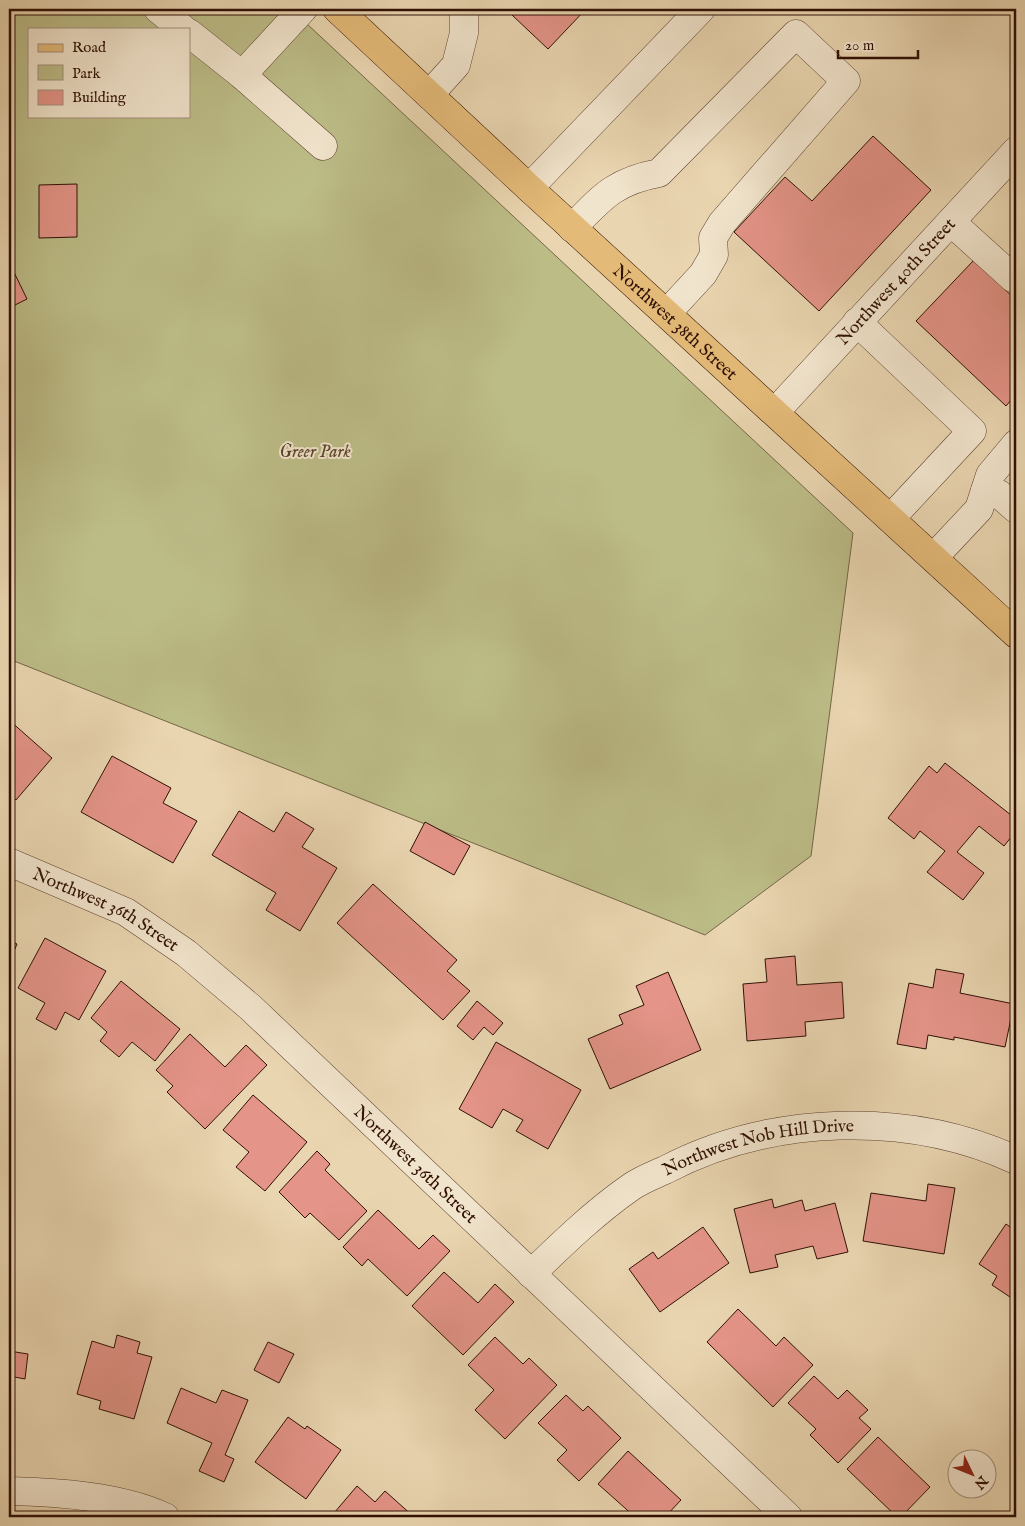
<svg xmlns="http://www.w3.org/2000/svg" width="1025" height="1526" font-family="'IM FELL English',serif">
  <style>
    .green { fill: #bcbc87; stroke: #766646; fill-rule: evenodd }
    .building { fill: #e49488; stroke: #301005 }
    .lines { fill: none; stroke-linecap: round; stroke-linejoin: round }
    .minor-casing { stroke: #5e4130; stroke-width: 29 }
    .major-casing { stroke: #301005; stroke-width: 29 }
    .minor { stroke: #f1e4cc; stroke-width: 28 }
    .major { stroke: #e4ba78; stroke-width: 28 }
    .labels { text-anchor: middle; stroke-width: 4; stroke-linejoin: round; paint-order: stroke }
    .street-label { font-size: 18px; fill: #301005; stroke: #f1e4cc }
    .park-label { font-size: 18px; font-style: italic; fill: #5a442c; stroke: #f1e4cc }
  </style>
  <rect width="100%" height="100%" fill="#e9d5b0"/>
  <filter id="stains"><feTurbulence type="fractalNoise" baseFrequency=".004" numOctaves="4"/><feColorMatrix values="0 0 0 0 .2 0 0 0 0 .09 0 0 0 0 .02 0 0 0 .5 -.17"/></filter>
  <radialGradient id="worn" r=".72"><stop offset=".6" stop-color="#630" stop-opacity="0"/><stop offset="1" stop-color="#630" stop-opacity=".3"/></radialGradient>
  <path class="green" d="M9 9H291L853 533 811 856 705 935 9 659ZM29 29H189V116H29Z"/>
  <path class="building" d="M518 9H586L548 49 512 15Z
    M873 136 931 190 819 311 734 232 785 177 812 201Z
    M77 184V237L39 238V185Z
    M974 260 1016 300V394L1006 406 916 321Z
    M9 262 27 299 9 308Z
    M9 720 52 758 16 800 9 793Z
    M112 756 171 788 163 803 197 821 173 863 81 812Z
    M945 763 1016 819V831L1004 846 979 826 957 852 984 873 963 900 927 872 945 851 920 831 914 839 888 818 929 766 937 773Z
    M239 811 274 832 286 812 314 829 302 847 337 868 300 931 266 910 276 893 212 855Z
    M425 822 470 846 454 875 410 851Z
    M373 884 457 960 447 971 470 991 443 1020 337 923Z
    M45 938 106 971 79 1020 65 1012 56 1030 36 1019 45 1003 18 988Z
    M9 940 17 944 9 963Z
    M795 956 797 985 842 982 844 1018 805 1022 806 1036 747 1041 743 984 767 982 765 959Z
    M936 969 964 974 960 993 1014 1004 1005 1047 954 1037V1040L928 1035 926 1049 897 1044 909 983 933 988Z
    M668 972 701 1050 610 1089 588 1039 623 1024 619 1015 644 1005 636 986Z
    M121 981 180 1029 155 1061 132 1042 119 1057 100 1041 107 1032 91 1018Z
    M477 1001 503 1023 493 1035 484 1027 473 1040 457 1026Z
    M190 1034 225 1067 246 1045 267 1065 205 1129 167 1092 173 1086 156 1070Z
    M496 1042 581 1090 548 1149 516 1131 523 1120 503 1109 492 1128 459 1109Z
    M253 1095 307 1142 265 1191 236 1167 249 1152 223 1130Z
    M317 1151 330 1164 325 1170 367 1211 339 1240 310 1213 305 1218 279 1192Z
    M928 1184 955 1188 944 1254 863 1241 871 1193 926 1201Z
    M772 1199 774 1208 802 1200 805 1211 835 1203 848 1252 817 1259 813 1246 775 1255 778 1267 750 1273 734 1209Z
    M378 1210 419 1249 433 1235 450 1251 407 1296 368 1259 362 1266 343 1247Z
    M1006 1224 1016 1231V1301L992 1285 997 1276 979 1264Z
    M703 1227 729 1263 660 1312 629 1269 653 1252 658 1259Z
    M444 1272 478 1303 495 1284 514 1302 463 1355 412 1306Z
    M738 1309 776 1346 784 1337 813 1365 773 1407 707 1342Z
    M117 1335 140 1342 137 1353 152 1357 134 1419 99 1409 101 1401 77 1394 92 1341 114 1348Z
    M495 1337 523 1364 529 1358 557 1385 505 1439 475 1410 494 1390 468 1365Z
    M268 1342 294 1354 279 1383 254 1370Z
    M9 1351 28 1354 25 1379 9 1376Z
    M814 1376 838 1399 847 1390 868 1410 859 1418 871 1429 838 1463 810 1435 816 1429 788 1403Z
    M181 1388 216 1403 222 1390 248 1400 225 1455 234 1459 224 1482 199 1471 212 1443 167 1423Z
    M566 1395 583 1411 588 1406 621 1438 579 1481 557 1460 567 1450 538 1423Z
    M288 1417 305 1429 307 1426 341 1450 306 1499 255 1462Z
    M878 1437 930 1487 901 1517H897L847 1469Z
    M628 1451 681 1500 665 1517H635L598 1484Z
    M357 1486 375 1502 385 1491 414 1517H339L334 1513Z
    M693 1511 700 1517H688Z"/>
  <g class="lines">
    <g class="minor-casing">
      <g id="minor">
        <path d="M158 9 183 29"/>
        <path d="M189 33 242 75 323 146"/>
        <path d="M242 75 303 9"/>
        <path d="M429 95 456 65 464 33V9"/>
        <path d="M529 188 701 9"/>
        <path d="M951 222 1013 278"/>
        <path d="M572 228C602 197 615 181 659 173L796 34 846 81 722 223 713 238 714 255 703 274 667 313"/>
        <path d="M857 322 972 431 891 518"/>
        <path id="s1" d="M775 412 1016 151"/>
        <path d="M985 491 999 494 1016 509"/>
        <path d="M934 557 979 509 990 475 1016 444"/>
        <path id="s2" d="M9 862 126 912 186 953 250 1007 788 1517"/>
        <path id="s3" d="M531 1274C563 1243 595 1212 631 1187 641 1180 654 1175 665 1170 770 1115 908 1110 1016 1160"/>
        <path d="M9 1491C57 1492 121 1496 165 1517"/>
      </g>
    </g>
    <g class="major-casing">
      <g id="major">
        <path id="s4" d="M337 9 529 188 1016 634"/>
      </g>
    </g>
    <use href="#minor" class="minor"/>
    <use href="#major" class="major"/>
  </g>
  <g class="labels">
    <g class="street-label">
      <text dy="6" stroke="none"><textPath href="#s1" startOffset="178">Northwest 40th Street</textPath></text>
      <text dy="6" stroke="none"><textPath href="#s4" startOffset="461">Northwest 38th Street</textPath></text>
      <text dy="6" stroke="none"><textPath href="#s2" startOffset="108">Northwest 36th Street</textPath></text>
      <text dy="6" stroke="none"><textPath href="#s3" startOffset="268">Northwest Nob Hill Drive</textPath></text>
      <text dy="6" stroke="none"><textPath href="#s2" startOffset="512">Northwest 36th Street</textPath></text>
    </g>
    <g class="park-label">
      <text x="315" y="457">Greer Park</text>
    </g>
  </g>
  <rect width="1025" height="1526" fill="none" stroke="#e9d5b0" stroke-width="30"/>
  <rect x="10" y="10" width="1005" height="1506" fill="none" stroke="#301005" stroke-width="2.5"/>
  <rect x="15" y="15" width="995" height="1496" fill="none" stroke="#301005"/>
  <rect x="28" y="28" width="162" height="90" fill="#f1e4cc" stroke="#a48f7c"/>
  <rect x="38" y="44" width="25" height="8" fill="#e4ba78" stroke="#a48f7c"/>
  <text x="72" y="52" font-size="15" fill="#301005">Road</text>
  <rect x="38" y="65" width="25" height="15" fill="#bcbc87" stroke="#a48f7c"/>
  <text x="72" y="78" font-size="15" fill="#301005">Park</text>
  <rect x="38" y="90" width="25" height="15" fill="#e49488" stroke="#a48f7c"/>
  <text x="72" y="102" font-size="15" fill="#301005">Building</text>
  <g transform="translate(972 1474) rotate(133)"><circle r="24" fill="#f1e4cc" stroke="#a48f7c"/>
  <path d="M0-4L9 19L0 12L-9 19Z" fill="#8f2418"/>
  <text y="-8" font-size="14" font-weight="bold" text-anchor="middle" fill="#301005">N</text>
  </g>
  <path d="M838 50v8h80v-8" fill="none" stroke="#301005" stroke-width="2.5"/>
  <text x="845" y="50" font-size="15" fill="#301005" stroke="#f1e4cc" stroke-width="4" paint-order="stroke">20 m</text>
  <rect width="100%" height="100%" filter="url(#stains)"/>
  <rect width="100%" height="100%" fill="url(#worn)"/>
</svg>
